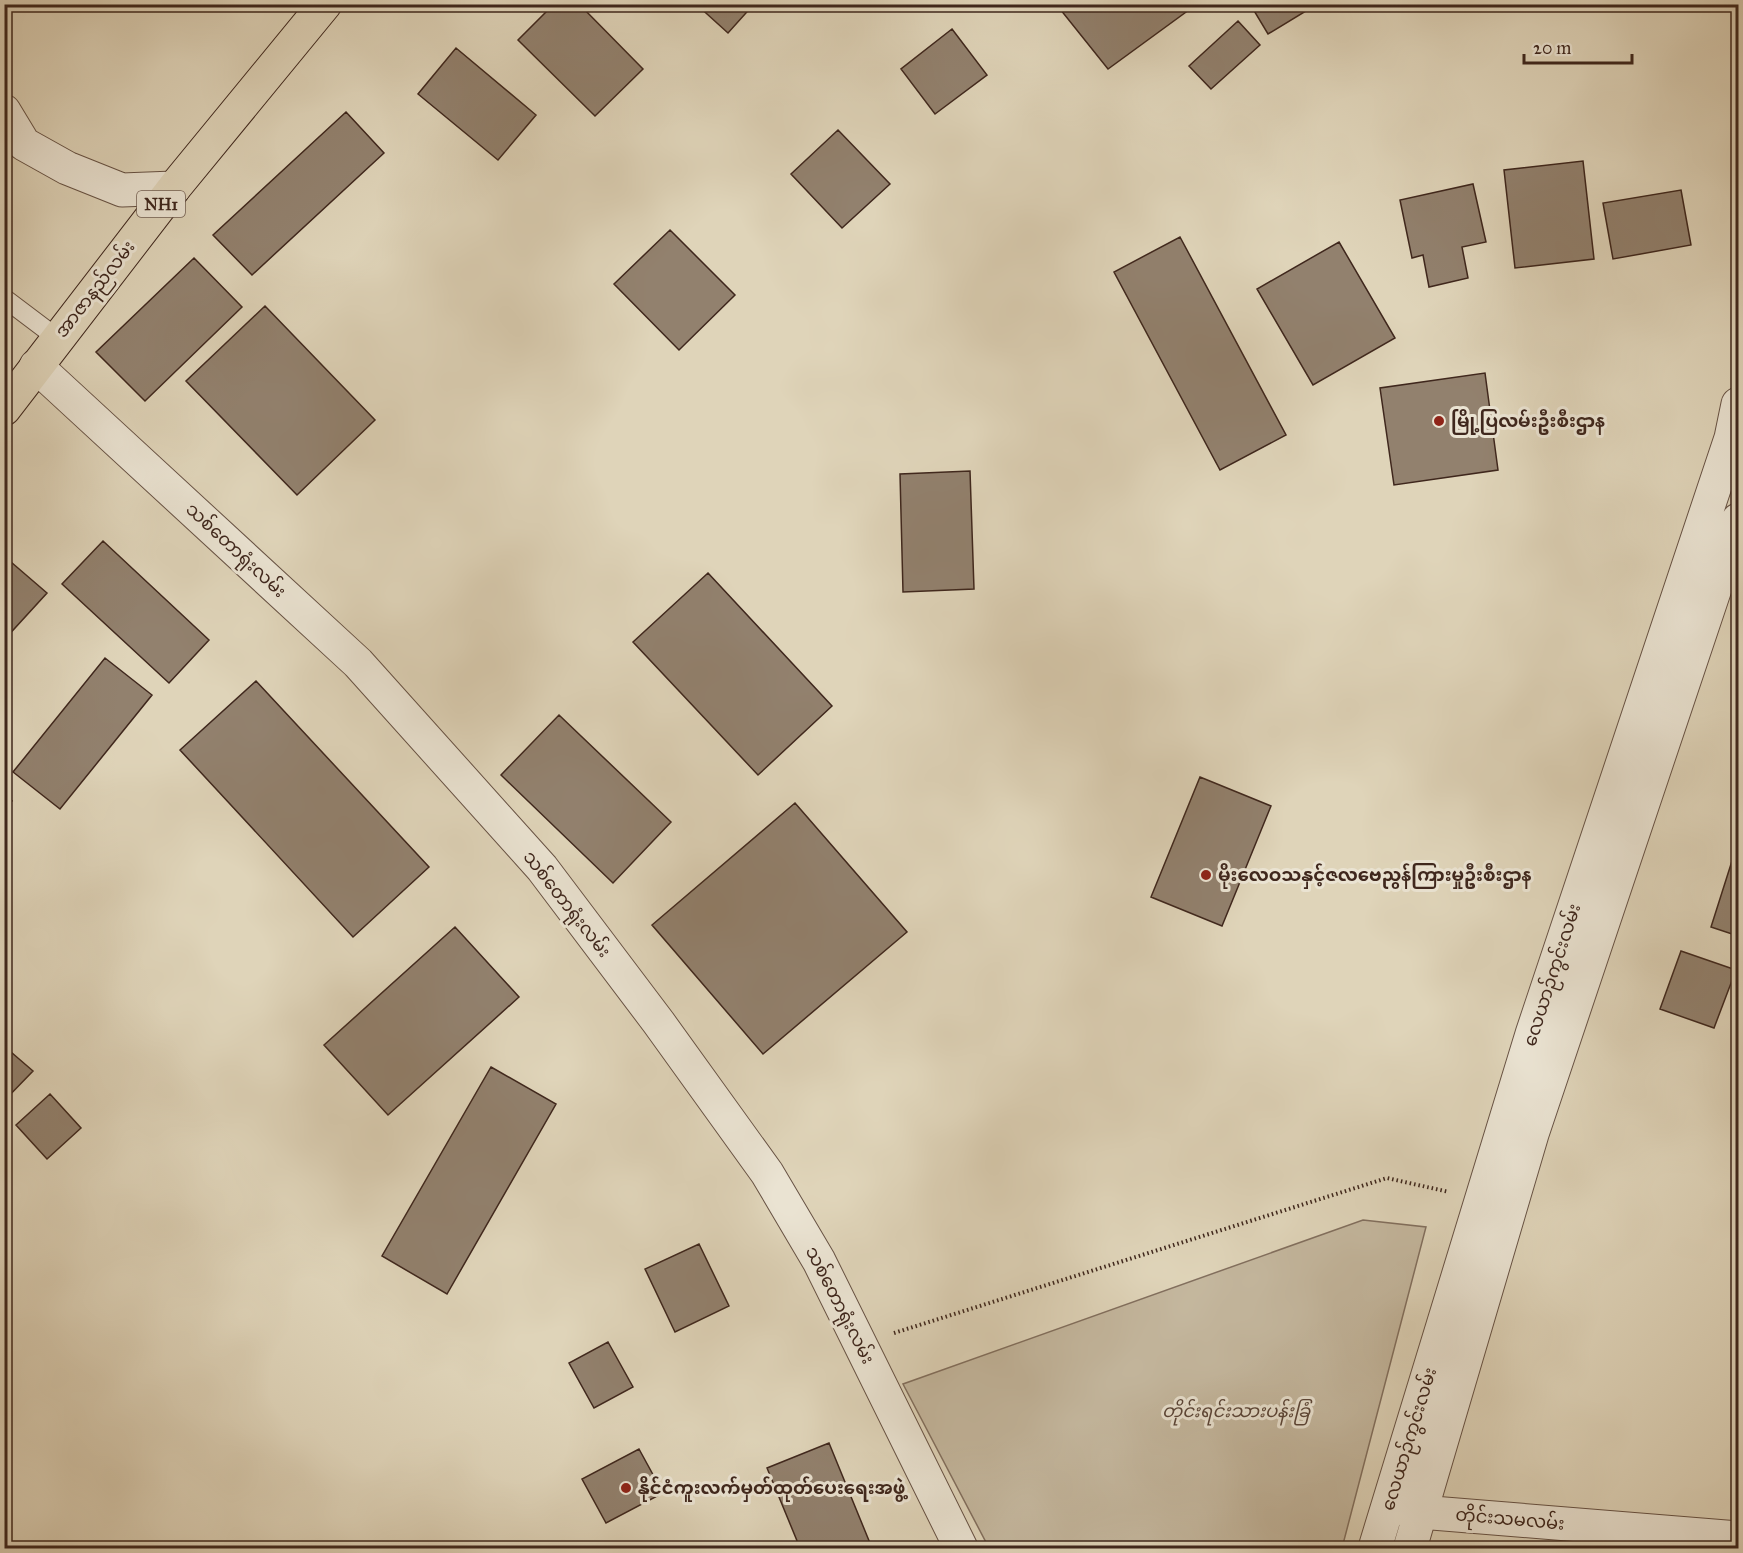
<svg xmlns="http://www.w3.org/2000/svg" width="1743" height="1553" font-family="'IM FELL Great Primer','Noto Sans Myanmar',serif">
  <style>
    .green { fill: #c4b79e; stroke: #826f5e; stroke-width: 1.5 }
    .building { fill: #92816e; stroke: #3f271d; stroke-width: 1.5 }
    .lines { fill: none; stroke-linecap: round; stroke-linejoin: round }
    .service-casing { stroke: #675244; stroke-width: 20 }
    .minor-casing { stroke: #675244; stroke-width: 35 }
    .tertiary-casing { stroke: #675244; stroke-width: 35 }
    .trunk-casing { stroke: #3f271d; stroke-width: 35 }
    .path { stroke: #3f271d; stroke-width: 4; stroke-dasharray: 1.5 3; stroke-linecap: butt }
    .service { stroke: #eae3d2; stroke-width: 18 }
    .minor { stroke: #eae3d2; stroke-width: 33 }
    .tertiary { stroke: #eae3d2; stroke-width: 33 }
    .trunk { stroke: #dfd4b9; stroke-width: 33 }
    .poi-dot { fill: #8f2418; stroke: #eae3d2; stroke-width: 2 }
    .labels { text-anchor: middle; stroke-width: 6; stroke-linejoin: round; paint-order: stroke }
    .shield { fill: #eae3d2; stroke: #725f53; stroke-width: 1.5 }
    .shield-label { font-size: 16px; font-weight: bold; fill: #3f271d }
    .street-label { font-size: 18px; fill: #3f271d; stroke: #eae3d2 }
    .poi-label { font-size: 18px; font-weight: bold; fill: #3f271d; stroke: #eae3d2; text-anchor: start }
    .park-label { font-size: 18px; font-style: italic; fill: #5a4437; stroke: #eae3d2 }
  </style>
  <rect width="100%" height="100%" fill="#dfd4b9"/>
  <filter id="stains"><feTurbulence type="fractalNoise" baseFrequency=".00333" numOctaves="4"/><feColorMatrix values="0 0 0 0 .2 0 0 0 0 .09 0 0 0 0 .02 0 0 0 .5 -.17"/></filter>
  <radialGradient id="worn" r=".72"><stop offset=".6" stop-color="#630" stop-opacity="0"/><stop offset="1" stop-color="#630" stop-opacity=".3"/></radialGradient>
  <path class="green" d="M1363 1220 1426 1227 1342 1548H989L903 1384Z"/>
  <path class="building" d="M554 4H579L643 69 595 116 518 40Z
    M696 4H754L728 33Z
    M1056 4H1197L1108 69Z
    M1250 4H1302L1306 11 1268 34Z
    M1238 21 1260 45 1211 89 1189 66Z
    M952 29 987 75 935 114 901 69Z
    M456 48 536 115 498 160 418 94Z
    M346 112 384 153 252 275 213 235Z
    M838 130 890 184 842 228 791 174Z
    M1583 161 1594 259 1515 268 1504 170Z
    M1473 184 1486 242 1462 247 1468 278 1429 287 1423 255 1412 258 1400 200Z
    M1681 190 1691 245 1613 259 1603 203Z
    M670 230 735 295 679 350 614 284Z
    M1180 237 1286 435 1220 470 1114 272Z
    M1339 242 1395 338 1313 385 1257 289Z
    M194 258 242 307 145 401 96 352Z
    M265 306 375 420 297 495 186 381Z
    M1485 373 1498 470 1394 485 1380 388Z
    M970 471 974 589 903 592 900 474Z
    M103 541 209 640 169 683 62 584Z
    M4 556 47 593 4 640Z
    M708 573 832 706 758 775 633 642Z
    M105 658 152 695 60 809 13 772Z
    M256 681 429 867 353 937 180 750Z
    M559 715 671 822 613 883 501 775Z
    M1200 777 1271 806 1222 926 1151 897Z
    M4 795 12 801 4 811Z
    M795 803 907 932 763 1054 652 925Z
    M1738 842V936L1711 927Z
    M455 927 519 997 388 1115 324 1045Z
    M1681 951 1736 970 1714 1028 1660 1009Z
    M4 1046 33 1071 4 1101Z
    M491 1067 556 1104 447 1294 382 1256Z
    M50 1094 81 1128 47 1159 16 1125Z
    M699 1244 729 1306 675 1332 645 1269Z
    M608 1342 633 1387 594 1408 569 1363Z
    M829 1443 872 1548H800L767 1468Z
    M639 1449 663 1493 606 1523 582 1479Z"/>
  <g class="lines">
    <g class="service-casing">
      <path id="service" d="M4 298 57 338"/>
    </g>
    <g class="minor-casing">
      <path id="minor" d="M4 111 24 144 67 168 122 190 174 188
        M36 366 358 663 542 868 659 1023 767 1173 819 1261 961 1548
        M1394 1507 1420 1512 1738 1538"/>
    </g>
    <g class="tertiary-casing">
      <path id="tertiary" d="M1375 1548 1532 1034 1731 438 1738 404
        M1410 1548 1532 1134 1738 520"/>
    </g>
    <g class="trunk-casing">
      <path id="trunk" d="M4 409 174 188 325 4"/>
    </g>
    <path class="path" d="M894 1333 1387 1178 1449 1192"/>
    <use href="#service" class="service"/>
    <use href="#minor" class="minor"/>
    <use href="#tertiary" class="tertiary"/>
    <use href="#trunk" class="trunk"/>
  </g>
  <g class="poi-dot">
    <circle cx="1439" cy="421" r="6"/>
    <circle cx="1206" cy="875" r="6"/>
    <circle cx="626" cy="1488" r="6"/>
  </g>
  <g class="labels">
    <rect class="shield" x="137" y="191" width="48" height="26" rx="4.5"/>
    <g class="shield-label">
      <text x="161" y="210">NH1</text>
    </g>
    <g class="street-label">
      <text transform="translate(95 289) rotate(-52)" y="6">အာဇာနည်လမ်း</text>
      <text transform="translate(236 550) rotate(43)" y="6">သစ်တောရုံးလမ်း</text>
      <text transform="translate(567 904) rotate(52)" y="6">သစ်တောရုံးလမ်း</text>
      <text transform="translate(1552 975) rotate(-72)" y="6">လေယာဉ်ကွင်းလမ်း</text>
      <text transform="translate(840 1305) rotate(63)" y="6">သစ်တောရုံးလမ်း</text>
      <text transform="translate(1409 1439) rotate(-73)" y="6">လေယာဉ်ကွင်းလမ်း</text>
      <text transform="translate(1510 1519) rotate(5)" y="6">တိုင်းသမလမ်း</text>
    </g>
    <g class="poi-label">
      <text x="1451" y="427">မြို့ပြလမ်းဦးစီးဌာန</text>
      <text x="1218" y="881">မိုးလေဝသနှင့်ဇလဗေညွန်ကြားမှုဦးစီးဌာန</text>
      <text x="638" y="1494">နိုင်ငံကူးလက်မှတ်ထုတ်ပေးရေးအဖွဲ့</text>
    </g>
    <g class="park-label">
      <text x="1236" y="1417">တိုင်းရင်းသားပန်းခြံ</text>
    </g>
  </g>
  <rect width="1743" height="1553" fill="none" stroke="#dfd4b9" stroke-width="24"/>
  <rect x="6" y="6" width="1731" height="1541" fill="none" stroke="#3f271d" stroke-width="3"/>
  <rect x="12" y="12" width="1719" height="1529" fill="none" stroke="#3f271d" stroke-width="1.5"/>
  <path d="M1524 54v9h108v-9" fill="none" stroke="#3f271d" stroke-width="3"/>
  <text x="1533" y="54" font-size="18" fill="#3f271d" stroke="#eae3d2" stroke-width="4.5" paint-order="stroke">20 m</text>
  <rect width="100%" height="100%" filter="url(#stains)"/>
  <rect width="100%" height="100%" fill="url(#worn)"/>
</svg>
